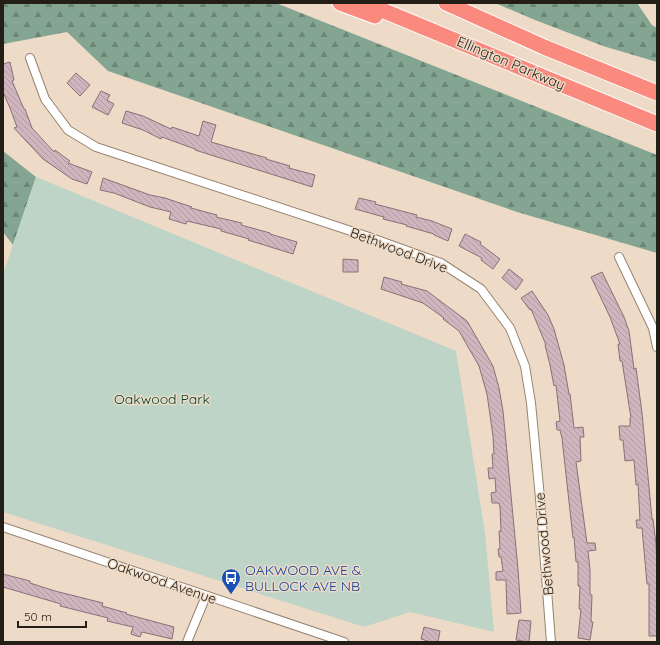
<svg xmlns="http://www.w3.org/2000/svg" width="660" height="645" font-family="Quicksand,sans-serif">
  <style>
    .forest { fill: url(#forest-firs) }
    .park { fill: #bdd4c7 }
    .building { fill: url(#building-back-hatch); stroke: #897078 }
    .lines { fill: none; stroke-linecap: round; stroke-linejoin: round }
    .minor-casing { stroke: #968472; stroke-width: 10 }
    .motorway-casing { stroke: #fff; stroke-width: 17 }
    .minor { stroke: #fff; stroke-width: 8 }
    .motorway { stroke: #fa8a7e; stroke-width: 15 }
    .labels { text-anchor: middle; stroke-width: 3; stroke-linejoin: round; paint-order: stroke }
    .street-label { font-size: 14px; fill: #251e17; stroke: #eedbc7 }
    .park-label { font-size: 14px; fill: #024329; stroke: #eedbc7 }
    .transit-label { font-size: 14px; fill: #164399; stroke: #eedbc7; text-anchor: start }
  </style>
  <defs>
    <pattern id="forest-firs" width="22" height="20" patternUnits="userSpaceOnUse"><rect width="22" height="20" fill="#84a592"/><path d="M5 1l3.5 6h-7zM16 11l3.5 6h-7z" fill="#6c8676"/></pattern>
    <pattern id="building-back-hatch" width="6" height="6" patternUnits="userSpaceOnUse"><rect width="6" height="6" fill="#d1b5be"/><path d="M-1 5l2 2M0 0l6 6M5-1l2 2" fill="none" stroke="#b39ba3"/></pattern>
  </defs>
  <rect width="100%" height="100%" fill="#eedbc7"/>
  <path class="forest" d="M3 3H276L657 155V253L517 212 108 71 67 32 3 44Z
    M495 3H637L652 25 657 28V62L603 46 535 20Z
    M3 151 36 177 13 245 3 232Z"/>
  <path class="park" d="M36 177 456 351 485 533 494 632 410 612 364 627 3 512V274Z"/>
  <path class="building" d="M10 62 14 80 12 81 24 109H25L32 128 54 152 55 150 70 161 68 163 92 172 87 184 72 179 43 159 14 128 17 127 10 108 3 92V64Z
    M76 73 90 85 80 96 67 83Z
    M101 91 110 95 107 100 114 104 108 115 92 107Z
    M126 111 143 116 171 129 172 127 199 136 203 121 216 125 211 142 267 158 266 159 290 166 289 168 315 175 312 187 195 150V149L162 137 161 139 143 130 122 123Z
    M103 178 150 195 165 198 192 207 191 208 217 215 216 217 242 223 241 225 270 233V234L297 242 293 254 248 240 249 239 221 231V229L187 221 186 224 169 219 171 212 150 207 114 193 100 190Z
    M359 198 376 202 375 204 417 215 416 217 432 221 452 229 448 241 434 235V234L406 226 407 225 383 219 384 217 355 209Z
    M465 234 481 242 480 244 500 259 493 269 481 260 482 258 459 246Z
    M343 259 358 260V272H343Z
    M509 269 523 280 516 290 502 278Z
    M602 272 624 317 629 331 634 369 636 368 642 413 652 519H653L656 544 657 568V636H649V584H647L642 528H637L636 520H640L638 484 636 485 634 460 625 461 623 440H620L619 426H630V418H631L622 361H620L618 344H620L610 317 591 277Z
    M384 277 402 282 401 284 427 291 467 321 493 366 499 388 503 411 518 569 521 613 507 614 506 580H496V572L503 571 501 557H499L498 549H500L499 531H501L500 507 499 503H492L491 493 496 492 495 478 489 479 488 468H493L492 454H494L493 436 487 394 479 366 459 331 443 319 444 318 423 303 381 289Z
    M532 291 548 315 554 329 564 365 569 394H570L574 428 583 427 584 437H580L581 461 576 462 587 543H595L596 550 588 551 590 569V594L592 595 591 622H593L590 640 578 638 581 609H579L580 586H578V562H576L574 537 573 538 562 438 560 430H557L556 422 560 421 556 385 554 386 550 365 545 345H546L531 309 530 310 521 298Z
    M3 574 30 581V583L55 591 103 603 102 606 127 613 126 614 174 627 172 639 142 632 140 637 131 634 133 627 107 621 108 618 60 606 61 604 3 587Z
    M519 620 531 621 529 642 516 640Z
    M424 627 440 631 438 642H431L421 639Z"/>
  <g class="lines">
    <g class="minor-casing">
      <path id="minor" d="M30 58 45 99 68 130 96 147 366 236 441 263 481 289 510 328 525 366 531 403 540 498 551 642
        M619 257 653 328 657 347
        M3 527 344 642
        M187 642 206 596"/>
    </g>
    <g class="motorway-casing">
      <path id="motorway" d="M340 3 375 16
        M365 3 657 124
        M446 3 544 47 657 93"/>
    </g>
    <use href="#minor" class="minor"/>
    <use href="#motorway" class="motorway"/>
  </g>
  <defs>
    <g id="bus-pin" transform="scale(1)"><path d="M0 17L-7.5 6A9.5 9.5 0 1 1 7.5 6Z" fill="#1a4fb4" stroke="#eedbc7"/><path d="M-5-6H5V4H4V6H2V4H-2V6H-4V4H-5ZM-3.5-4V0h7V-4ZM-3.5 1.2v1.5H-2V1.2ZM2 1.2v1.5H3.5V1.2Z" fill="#fff"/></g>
  </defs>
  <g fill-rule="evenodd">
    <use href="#bus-pin" x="231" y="578"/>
  </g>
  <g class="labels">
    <g class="street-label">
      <text transform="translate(511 63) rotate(23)" y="5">Ellington Parkway</text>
      <text transform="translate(399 250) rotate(21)" y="5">Bethwood Drive</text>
      <text transform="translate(544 544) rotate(-95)" y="5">Bethwood Drive</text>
      <text transform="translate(162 581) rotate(19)" y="5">Oakwood Avenue</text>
    </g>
    <g class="park-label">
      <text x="162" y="404">Oakwood Park</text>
    </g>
    <g class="transit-label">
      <text x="245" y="575">OAKWOOD AVE &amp;<tspan x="245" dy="16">BULLOCK AVE NB</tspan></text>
    </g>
  </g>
  <rect width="660" height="645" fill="none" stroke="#251e17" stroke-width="8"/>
  <path d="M18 621v6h68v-6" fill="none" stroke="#251e17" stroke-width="2"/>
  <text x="24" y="621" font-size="12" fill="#251e17" stroke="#eedbc7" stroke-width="3" paint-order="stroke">50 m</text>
</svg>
